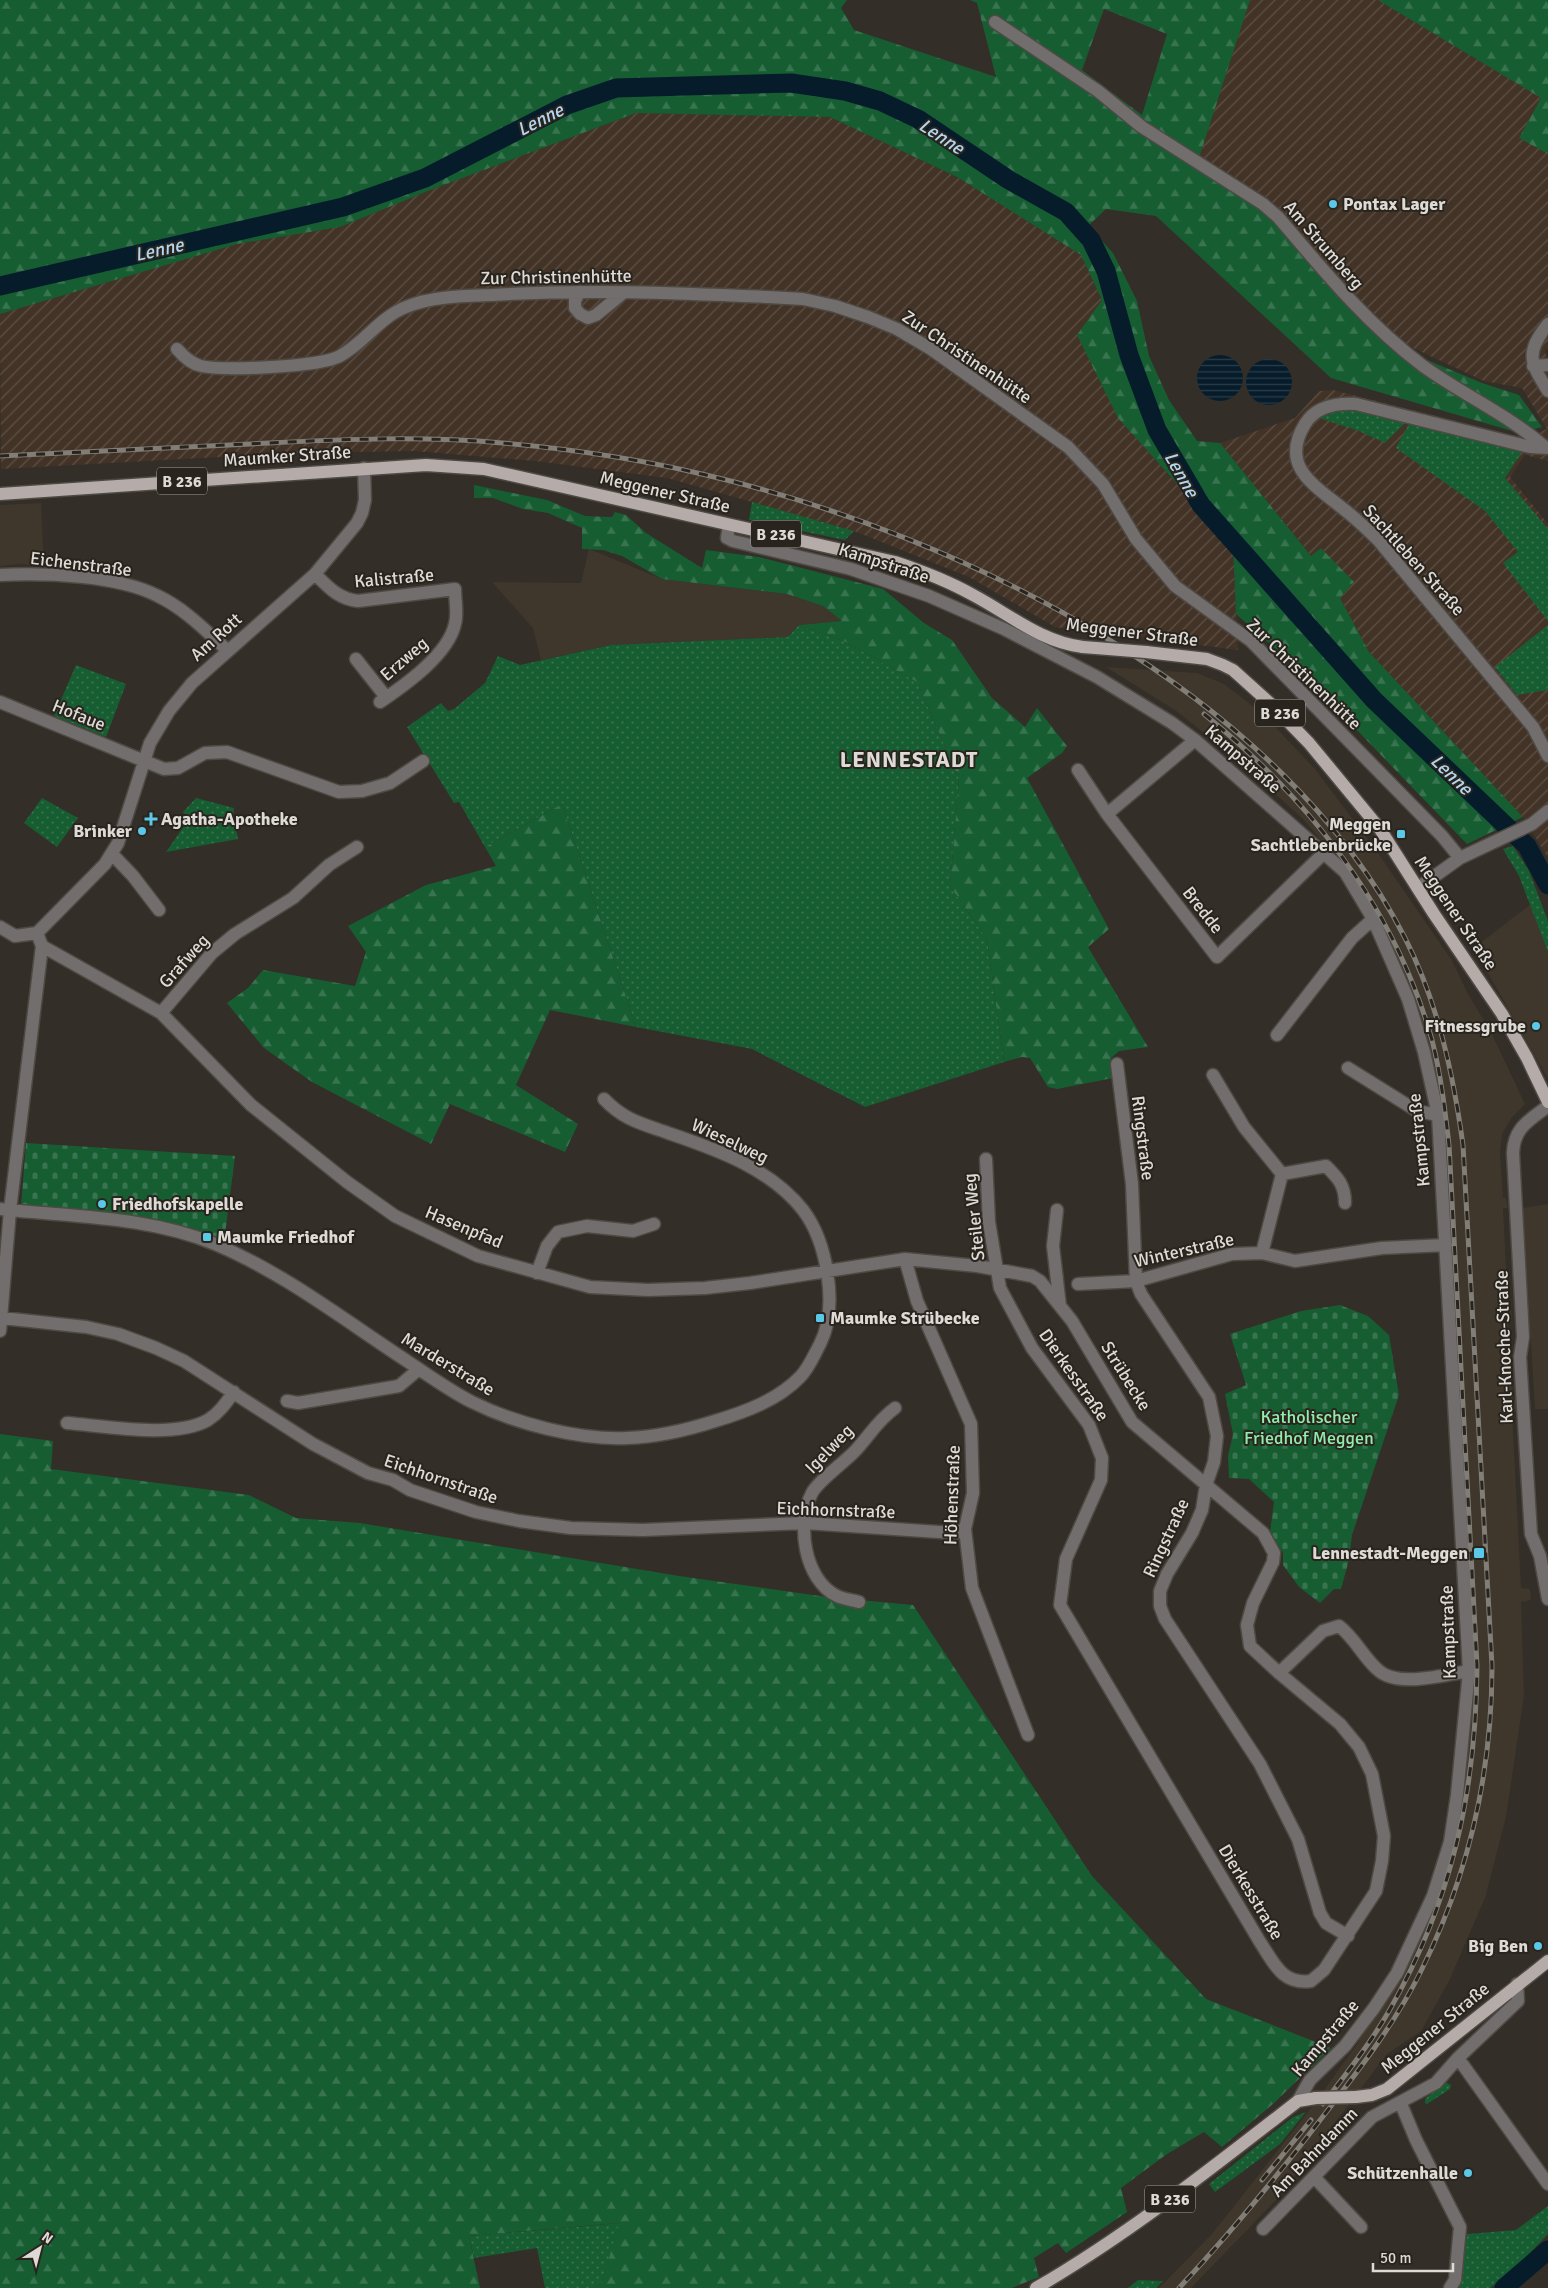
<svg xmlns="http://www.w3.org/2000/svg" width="1548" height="2288" font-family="Signika,sans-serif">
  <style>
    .built { fill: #3f372b }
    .industrial { fill: url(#industrial-furrows) }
    .grass { fill: url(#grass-dots) }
    .forest { fill: url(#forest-firs); fill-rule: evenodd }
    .cemetery { fill: url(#cemetery-stones) }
    .water { fill: url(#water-rules) }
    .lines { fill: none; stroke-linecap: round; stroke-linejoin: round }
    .river { stroke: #071c2b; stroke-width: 19 }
    .minor-casing { stroke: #4e4a43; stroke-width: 15 }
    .major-casing { stroke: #4e4a43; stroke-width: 15 }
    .minor { stroke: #726e6d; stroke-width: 12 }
    .major { stroke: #b5aba9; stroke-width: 12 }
    .rail-casing { stroke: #817d77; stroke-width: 5 }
    .rail { stroke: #29251e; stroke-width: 3; stroke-dasharray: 9; stroke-linecap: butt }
    .major-bridge-casing { stroke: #4e4a43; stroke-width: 15; stroke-linecap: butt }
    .major-bridge { stroke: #b5aba9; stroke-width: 12 }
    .poi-dot { fill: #5ac8e6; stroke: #29251e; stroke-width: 2 }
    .labels { text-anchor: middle; stroke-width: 4; stroke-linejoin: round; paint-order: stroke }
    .shield { fill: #29251e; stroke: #a8a49f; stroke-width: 1 }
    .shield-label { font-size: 16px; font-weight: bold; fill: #dedbd6 }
    .poi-label { font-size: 18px; font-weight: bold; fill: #dedbd6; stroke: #29251e; text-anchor: end }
    .street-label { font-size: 18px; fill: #dedbd6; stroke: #29251e }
    .park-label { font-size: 18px; fill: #90eeab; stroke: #29251e }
    .water-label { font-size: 19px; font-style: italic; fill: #b3d6f0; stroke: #29251e }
    .district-label { font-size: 22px; font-weight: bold; letter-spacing: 1px; fill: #dedbd6; stroke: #29251e }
  </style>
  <defs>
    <pattern id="industrial-furrows" width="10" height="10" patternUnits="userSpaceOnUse" patternTransform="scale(1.25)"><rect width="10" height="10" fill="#433327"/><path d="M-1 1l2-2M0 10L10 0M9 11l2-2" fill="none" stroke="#5e5046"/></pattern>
    <pattern id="grass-dots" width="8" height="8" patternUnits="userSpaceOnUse" patternTransform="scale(1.25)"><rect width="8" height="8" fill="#175d32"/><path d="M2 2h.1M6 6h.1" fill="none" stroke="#38744f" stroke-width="1.8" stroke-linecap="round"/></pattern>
    <pattern id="forest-firs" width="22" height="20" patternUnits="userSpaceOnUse" patternTransform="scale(1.25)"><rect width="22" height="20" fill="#175d32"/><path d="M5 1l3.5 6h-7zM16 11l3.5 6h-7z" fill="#38744f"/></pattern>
    <pattern id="cemetery-stones" width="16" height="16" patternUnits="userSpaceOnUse" patternTransform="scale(1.25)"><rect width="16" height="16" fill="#175d32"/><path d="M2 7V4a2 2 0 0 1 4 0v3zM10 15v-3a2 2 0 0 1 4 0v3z" fill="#38744f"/></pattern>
    <pattern id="water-rules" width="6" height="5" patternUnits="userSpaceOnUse" patternTransform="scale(1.25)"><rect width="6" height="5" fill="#071c2b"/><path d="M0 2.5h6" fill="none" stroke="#2b3c49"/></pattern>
  </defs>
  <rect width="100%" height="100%" fill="#332e27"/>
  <path class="built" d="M41 503 44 567 20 564 0 566V505Z
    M589 549 662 579 787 594 823 606 842 621 799 625 788 637 611 645 541 660 533 628 492 582 581 583Z
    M1106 667 1197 673 1224 684 1262 713 1315 769 1373 846 1451 959 1468 994 1491 1032 1525 1104 1512 1117 1502 1134 1500 1153 1503 1198H1506L1508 1208H1503L1508 1310H1511L1512 1320 1508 1321 1512 1397 1518 1403 1517 1411 1512 1412 1521 1588 1530 1589 1531 1600 1521 1602 1524 1695 1506 1817 1485 1898 1449 1981 1421 2031 1387 2054 1277 2199 1191 2288H1159L1212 2234 1308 2112 1358 2043 1423 1902 1446 1834 1456 1761 1465 1667 1443 1128 1423 1027 1407 981 1391 943 1355 880 1302 818 1226 750 1175 710Z
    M1531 904 1548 952V1079L1474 948Z
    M1548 1204V1409H1535L1523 1208Z"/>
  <path class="industrial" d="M1250 0H1378L1541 98 1519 138 1548 154V348L1545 351 1548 362V461L1525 455 1510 477 1548 524V858L1523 817 1369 652 1340 598 1354 582 1321 548 1312 557 1220 443 1295 418 1319 391 1333 390 1524 438 1547 429 1522 388 1484 381 1396 340 1199 158Z
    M636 113 830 117 957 177 1081 255 1102 300 1118 418 1233 546 1238 650 1055 627 969 577 854 531 667 478 535 461 415 451 295 453 1 469 0 314 237 244 340 227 428 191Z"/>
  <path class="grass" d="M1336 411H1357L1407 421 1385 443 1359 431 1319 418Z
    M1410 422 1522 452 1505 478 1548 529V621L1503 563 1518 552 1485 511 1396 448Z
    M752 502 854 531 845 540 749 520Z
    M799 625 846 642 917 682 959 778 950 886 987 939 1004 1062 865 1107 752 1049 636 1027 562 804 485 847 459 802 454 803 407 727 441 703 448 711 454 709 485 683 498 656 520 665 611 645 788 637Z
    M1548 625V690L1517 695 1495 667Z
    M76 665 126 684 106 737 54 716Z
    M42 798 78 818 57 847 24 823Z
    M196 798 234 808 233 816 238 839 166 852 189 819 183 812Z
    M1513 846 1529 871 1548 921V952L1519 876 1503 849Z
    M1445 2082 1451 2085 1450 2089 1427 2104 1425 2103V2099Z
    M1306 2112 1280 2144 1215 2192 1209 2184 1293 2117Z
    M1548 2206V2234L1512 2272 1490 2288H1458L1461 2280 1467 2234 1516 2230Z
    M620 2223 602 2283 594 2288H545L537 2248 474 2258 469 2236Z
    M1138 2280 1163 2281 1156 2288H1128Z"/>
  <path class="forest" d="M0 0H847L841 8 854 30 996 77 977 3 970 0H1250L1199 158 1041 58 1153 139 1275 218 1389 344 1482 383 1519 395 1542 427 1519 433 1331 378 1156 216 1106 209 1088 226 1113 253 1137 301 1149 356 1169 400 1197 441 1220 443 1311 556 1321 548 1354 582 1340 598 1369 652 1523 817 1467 844 1293 664 1236 614 1233 546 1118 418 1077 335 1102 300 1081 255 957 177 830 117 636 113 428 191 340 227 237 244 0 314ZM1104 9 1167 34 1142 115 1082 70Z
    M1378 0H1548V154L1519 138 1541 98Z
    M474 485 547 500 585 516 612 517 615 512 626 515 646 533 702 568 706 550 759 557 883 589 924 623 952 640 992 698 1025 727 1037 708 1067 746 1062 753 1027 778 1109 929 1088 947 1148 1047 1119 1051 1111 1058 1113 1078 1057 1089 1048 1087 1030 1058 1022 1057 1004 1062 987 939 950 886 959 778 917 682 846 642 799 625 842 621 823 606 787 594 662 579 622 556 603 550 582 549V528L548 513 523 509 493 498H474Z
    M562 804 636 1027 550 1010 516 1085 578 1124 565 1152 450 1104 431 1144 312 1082 264 1048 227 1003 248 988 263 970 355 986 366 952 348 926 426 885 496 866 485 847Z
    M0 1434 53 1441 51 1469 249 1495 296 1518 360 1523 679 1576 827 1597 913 1605 1092 1876 1206 1999 1331 2048 1274 2103 1222 2147 1204 2132 1167 2154 1121 2188 1127 2212 1066 2253 1058 2243 1034 2258 1039 2277 1012 2288H594L602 2283 619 2223 469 2236 480 2288H0Z"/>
  <path class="cemetery" d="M26 1143 235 1156 224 1242 21 1206Z
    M1340 1305 1368 1316 1389 1335 1399 1395 1352 1535 1349 1560 1341 1589H1334L1320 1603 1299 1587 1283 1565V1553L1270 1532 1274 1502 1249 1479 1229 1478 1228 1456 1233 1434 1225 1394 1246 1385 1230 1334 1301 1311Z"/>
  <path class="water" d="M1197 378a23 23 0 1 1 46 0a23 23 0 1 1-46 0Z
    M1246 382a23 23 0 1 1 46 0a23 23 0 1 1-46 0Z"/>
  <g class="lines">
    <path class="river" d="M0 286 343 207 425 178 567 105 616 88 791 83 845 91 880 101 918 119 1009 180 1066 212 1091 240 1106 271 1129 355 1157 430 1201 505 1374 700 1527 846 1548 885
      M1504 2288 1548 2250"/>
    <g class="minor-casing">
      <path id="minor" d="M995 22 1098 91 1142 127 1263 204 1278 217C1323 270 1367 324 1423 366 1463 395 1509 415 1546 448
        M580 292 575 300V308L580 314 588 318 596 315 623 293
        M1548 324C1525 353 1530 362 1548 391
        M177 349C183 356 192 364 201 366 224 371 320 367 340 356 364 343 380 317 406 307 432 296 464 296 492 295 584 289 676 293 768 297L803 299 835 306 868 317 897 329 931 349 1068 447 1103 484 1136 539 1175 586 1251 641 1442 836 1460 858
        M1533 366 1548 365
        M1548 448 1530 447 1356 404C1337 403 1316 406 1305 424 1280 465 1312 484 1341 507 1354 517 1366 528 1378 540L1533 727 1548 756
        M729 525 727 538 733 541 851 569 929 596 1004 629 1097 677 1172 723 1195 740 1345 872 1373 919 1408 999 1424 1052 1438 1115 1469 1671 1457 1795 1450 1842 1433 1896 1397 1973 1374 2008 1345 2046 1310 2080 1298 2101
        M315 574C329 588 339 599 358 601L455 589C455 600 458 614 455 624 448 655 405 685 380 702
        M0 575C45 573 117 575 158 596 185 609 205 630 227 650
        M356 659 386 697
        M0 702 164 769 178 768 205 753 227 752 339 792 362 791 390 783 423 761
        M1078 770 1107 814 1217 957 1324 853
        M1107 814 1195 740
        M112 854 133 876 159 910
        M1418 888 1460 858 1532 824 1548 811
        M0 927 15 936 37 933 105 864 118 843 150 743 169 711 192 683 315 574 357 523 362 513 365 500 364 468
        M37 933 42 946 161 1013 251 1105 347 1182 395 1216 478 1256 590 1287 648 1290 705 1288 750 1283 905 1259 977 1266 1032 1276 1040 1281 1072 1321 1132 1422 1263 1533 1274 1553 1273 1562 1253 1603 1247 1625 1250 1646 1279 1673
        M161 1013 212 953 235 934 293 898 329 865 357 847
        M1277 1035 1352 938 1373 919
        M1117 1064 1132 1184 1136 1281 1141 1294 1209 1397 1217 1436 1214 1462 1206 1485 1202 1510 1192 1533 1167 1574 1160 1591V1606L1165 1619 1260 1764 1298 1839 1320 1913 1326 1923 1348 1936
        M1348 1068 1417 1111 1438 1115
        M1213 1075 1244 1127 1282 1174
        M1548 1106C1530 1120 1514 1127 1513 1153L1523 1337 1520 1357 1531 1534 1540 1556 1548 1599
        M986 1159 989 1222 1000 1288 1032 1348 1089 1425 1102 1458 1101 1480 1066 1559 1060 1605 1260 1942C1274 1963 1282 1985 1311 1981L1324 1970 1376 1891 1382 1861 1384 1836 1372 1774 1359 1747 1340 1724 1279 1673 1323 1631 1339 1626C1355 1638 1363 1657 1378 1670 1397 1688 1445 1675 1469 1671
        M0 1209C71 1217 148 1216 215 1244 284 1273 344 1320 407 1361 428 1375 450 1391 472 1402 516 1424 579 1440 627 1438 657 1437 687 1430 715 1421 745 1412 778 1400 800 1377 809 1368 814 1355 820 1344 839 1307 827 1242 803 1210 771 1169 718 1150 671 1134 643 1124 625 1121 604 1099
        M1057 1210 1053 1246 1060 1306
        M1262 1253 1282 1174 1326 1166C1338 1178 1345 1185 1345 1203
        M905 1259 917 1301 971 1424 973 1493 965 1529 972 1588 1028 1735
        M537 1273 547 1246 558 1232 587 1226 633 1231 654 1224
        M1078 1284 1136 1281 1232 1254 1262 1253 1295 1261 1382 1248 1446 1245
        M2 1318 86 1327 118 1334 156 1348 184 1361 313 1444 368 1473 393 1480 410 1490 476 1512 519 1521 571 1528 643 1530 805 1523 954 1533 965 1529
        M0 1331 10 1210 42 946
        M287 1401 298 1403 399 1386 419 1369
        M67 1423C105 1426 175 1439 208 1420 219 1413 226 1403 234 1392
        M859 1602C852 1600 843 1599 837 1596 804 1580 796 1523 812 1493 818 1481 845 1462 856 1450 870 1435 877 1421 895 1408
        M1458 2058 1548 2184
        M1401 2104 1416 2140 1460 2227 1455 2280 1450 2288
        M1315 2178 1361 2227
        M1263 2229 1372 2117 1436 2083 1458 2058 1518 2001 1517 1984"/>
    </g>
    <g class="major-casing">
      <path id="major" d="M0 494 426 465 484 469 895 562C922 571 948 581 973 595 1009 614 1041 642 1083 647
        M1146 652 1207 659 1223 665 1233 670 1272 705 1309 743 1380 829 1434 914 1502 1014 1527 1058 1548 1102
        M1356 2097 1372 2095 1387 2089 1548 1961
        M1036 2288C1129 2234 1213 2167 1298 2101L1316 2098"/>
    </g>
    <use href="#minor" class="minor"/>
    <use href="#major" class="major"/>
    <g class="rail-casing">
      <path id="rail" d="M0 456C90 452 179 447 269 443 347 439 425 436 502 443 571 449 639 459 706 475 963 535 1281 694 1405 938 1438 1003 1453 1073 1463 1145L1492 1666C1492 1774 1468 1877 1420 1973 1391 2031 1350 2081 1311 2132 1269 2186 1226 2238 1179 2288
        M1204 714C1311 801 1394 906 1432 1040 1441 1075 1445 1110 1449 1145L1477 1666C1476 1792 1452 1901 1389 2011 1370 2044 1346 2074 1323 2104
        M1262 2180 1311 2120"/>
    </g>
    <use href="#rail" class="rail"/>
    <g class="major-bridge-casing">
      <path id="major-bridge" d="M1083 647 1146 652
        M1316 2098 1356 2097"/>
    </g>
    <use href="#major-bridge" class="major-bridge"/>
  </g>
  <g class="poi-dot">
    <circle cx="1333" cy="204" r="5"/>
    <path d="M148.5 811.5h5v5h5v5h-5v5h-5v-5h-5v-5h5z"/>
    <circle cx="142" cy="831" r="5"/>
    <rect x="1396" y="829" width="10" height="10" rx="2.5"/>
    <circle cx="1536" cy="1026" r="5"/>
    <circle cx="102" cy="1204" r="5"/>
    <rect x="202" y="1232" width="10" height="10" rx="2.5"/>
    <rect x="815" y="1313" width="10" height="10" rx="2.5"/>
    <rect x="1473" y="1547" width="12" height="12" rx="2.5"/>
    <circle cx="1538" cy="1946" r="5"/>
    <circle cx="1468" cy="2173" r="5"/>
  </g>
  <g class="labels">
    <g class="shield">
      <rect x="157" y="467.5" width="50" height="27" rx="4"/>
      <rect x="751" y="520.5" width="50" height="27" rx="4"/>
      <rect x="1255" y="699.5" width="50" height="27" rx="4"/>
      <rect x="1145" y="2185.5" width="50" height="27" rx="4"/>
    </g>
    <g class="shield-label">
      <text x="182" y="487">B 236</text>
      <text x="776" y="540">B 236</text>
      <text x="1280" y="719">B 236</text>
      <text x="1170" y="2205">B 236</text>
    </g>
    <g class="poi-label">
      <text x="1343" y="210" text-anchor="start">Pontax Lager</text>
      <text x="161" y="825" text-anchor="start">Agatha-Apotheke</text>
      <text x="1391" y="830">Meggen<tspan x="1391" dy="21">Sachtlebenbrücke</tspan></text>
      <text x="132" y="837">Brinker</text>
      <text x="1526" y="1032">Fitnessgrube</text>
      <text x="112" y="1210" text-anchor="start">Friedhofskapelle</text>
      <text x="217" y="1243" text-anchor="start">Maumke Friedhof</text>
      <text x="830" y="1324" text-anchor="start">Maumke Strübecke</text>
      <text x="1468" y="1559">Lennestadt-Meggen</text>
      <text x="1528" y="1952">Big Ben</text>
      <text x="1458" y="2179">Schützenhalle</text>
    </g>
    <g class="street-label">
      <text transform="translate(1324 245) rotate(49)" y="6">Am Strumberg</text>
      <text transform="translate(556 277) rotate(-1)" y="6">Zur Christinenhütte</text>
      <text transform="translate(967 357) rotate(34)" y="6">Zur Christinenhütte</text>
      <text transform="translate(287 456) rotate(-4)" y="6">Maumker Straße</text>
      <text transform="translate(665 492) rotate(13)" y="6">Meggener Straße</text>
      <text transform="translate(1414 560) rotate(48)" y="6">Sachtleben Straße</text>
      <text transform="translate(884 563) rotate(18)" y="6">Kampstraße</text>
      <text transform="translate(81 564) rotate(7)" y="6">Eichenstraße</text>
      <text transform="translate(394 578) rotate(-5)" y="6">Kalistraße</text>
      <text transform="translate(1132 632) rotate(7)" y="6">Meggener Straße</text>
      <text transform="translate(216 637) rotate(-42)" y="6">Am Rott</text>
      <text transform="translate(404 659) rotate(-41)" y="6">Erzweg</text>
      <text transform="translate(1304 674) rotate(44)" y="6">Zur Christinenhütte</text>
      <text transform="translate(79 715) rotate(22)" y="6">Hofaue</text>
      <text transform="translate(1243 759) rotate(41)" y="6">Kampstraße</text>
      <text transform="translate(1203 910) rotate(52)" y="6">Bredde</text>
      <text transform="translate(1456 913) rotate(56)" y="6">Meggener Straße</text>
      <text transform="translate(184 961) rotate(-48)" y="6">Grafweg</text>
      <text transform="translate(1143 1138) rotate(83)" y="6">Ringstraße</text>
      <text transform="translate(1419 1140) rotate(-96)" y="6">Kampstraße</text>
      <text transform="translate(730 1141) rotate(25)" y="6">Wieselweg</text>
      <text transform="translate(974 1217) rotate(-96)" y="6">Steiler Weg</text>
      <text transform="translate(464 1227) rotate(23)" y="6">Hasenpfad</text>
      <text transform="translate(1184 1250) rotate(-13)" y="6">Winterstraße</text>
      <text transform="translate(1504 1347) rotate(-92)" y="6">Karl-Knoche-Straße</text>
      <text transform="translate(448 1364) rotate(31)" y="6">Marderstraße</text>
      <text transform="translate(1074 1375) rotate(55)" y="6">Dierkesstraße</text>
      <text transform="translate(1126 1376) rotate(58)" y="6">Strübecke</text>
      <text transform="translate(829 1449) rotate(-46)" y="6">Igelweg</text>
      <text transform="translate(441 1479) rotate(19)" y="6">Eichhornstraße</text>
      <text transform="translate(952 1495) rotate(-88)" y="6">Höhenstraße</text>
      <text transform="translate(836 1510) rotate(2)" y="6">Eichhornstraße</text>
      <text transform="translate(1166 1538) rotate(-65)" y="6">Ringstraße</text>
      <text transform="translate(1448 1632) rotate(-92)" y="6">Kampstraße</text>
      <text transform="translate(1251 1892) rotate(59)" y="6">Dierkesstraße</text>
      <text transform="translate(1435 2028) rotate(-39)" y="6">Meggener Straße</text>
      <text transform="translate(1325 2038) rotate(-50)" y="6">Kampstraße</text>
      <text transform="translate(1314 2152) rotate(-46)" y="6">Am Bahndamm</text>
    </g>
    <g class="park-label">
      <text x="1309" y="1423">Katholischer<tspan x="1309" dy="21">Friedhof Meggen</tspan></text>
    </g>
    <g class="water-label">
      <text transform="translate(540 119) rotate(-27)" y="7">Lenne</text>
      <text transform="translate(942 136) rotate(33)" y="7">Lenne</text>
      <text transform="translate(159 249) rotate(-13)" y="7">Lenne</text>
      <text transform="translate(1182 474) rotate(60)" y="7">Lenne</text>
      <text transform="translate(1452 774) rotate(44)" y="7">Lenne</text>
    </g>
    <g class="district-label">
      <text x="909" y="767">LENNESTADT</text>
    </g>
  </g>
  <g transform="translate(40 2248) rotate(36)" stroke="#29251e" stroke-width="4" paint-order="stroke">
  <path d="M0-4L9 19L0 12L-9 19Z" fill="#dedbd6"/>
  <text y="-8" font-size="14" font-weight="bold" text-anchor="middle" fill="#dedbd6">N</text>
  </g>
  <path d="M1373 2263v8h80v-8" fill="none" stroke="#dedbd6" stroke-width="2.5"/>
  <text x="1380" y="2263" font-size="15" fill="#dedbd6" stroke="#29251e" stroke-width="4" paint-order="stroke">50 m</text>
</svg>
